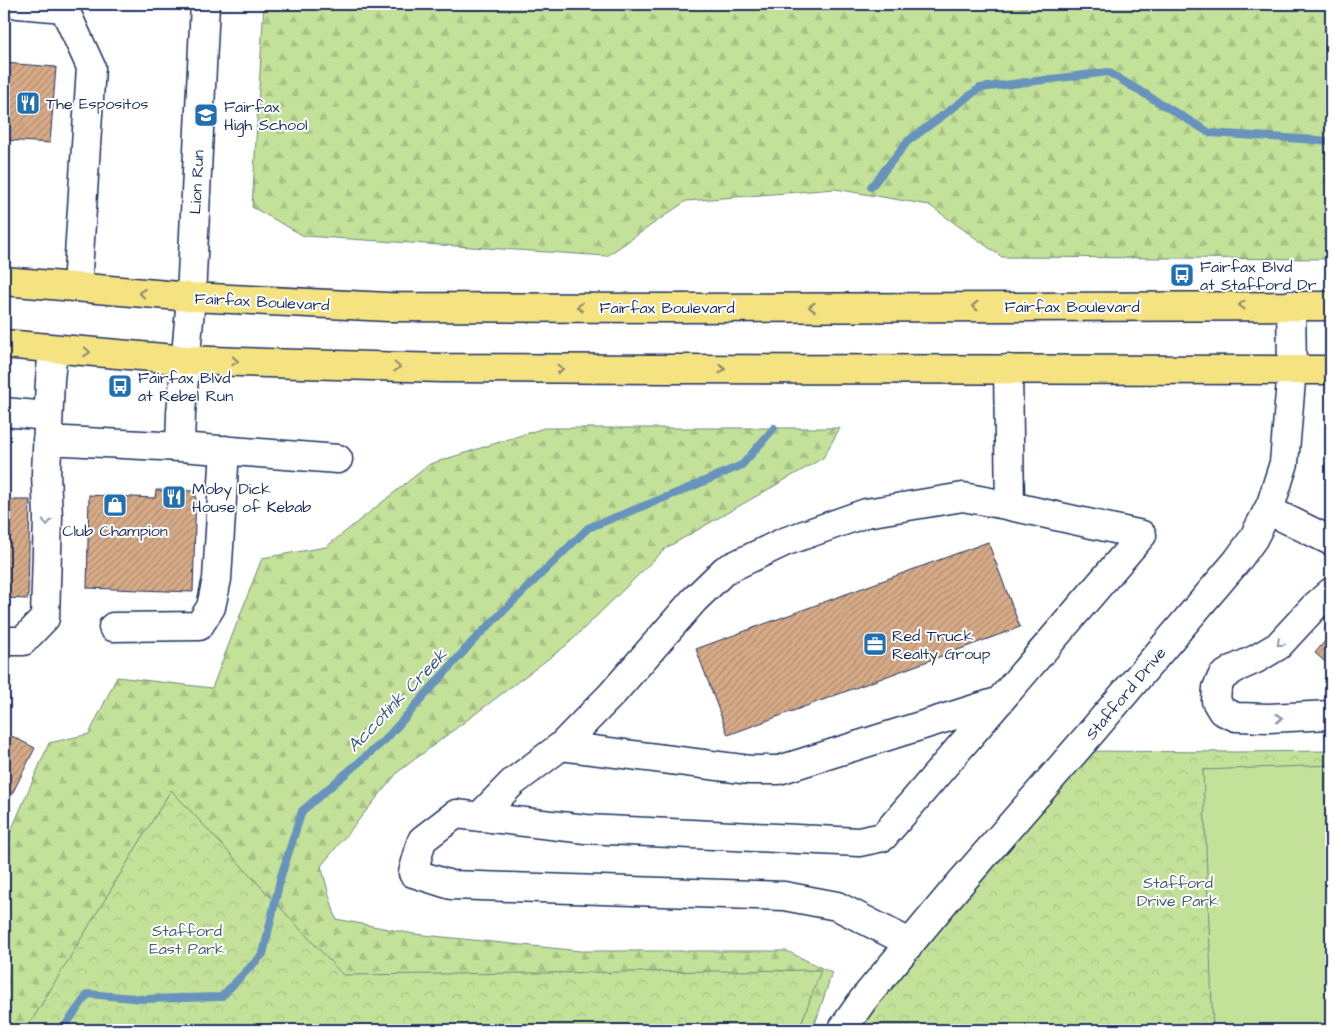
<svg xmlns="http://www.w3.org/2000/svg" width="1335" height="1034" font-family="'Architects Daughter',sans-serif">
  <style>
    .forest { fill: url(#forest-firs); stroke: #6f887c }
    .park { fill: url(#park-crowns); stroke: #6f887c }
    .pitch { fill: #c3e199; stroke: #6f887c }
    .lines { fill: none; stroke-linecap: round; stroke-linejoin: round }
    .stream { stroke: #6793bc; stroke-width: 8 }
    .building { fill: url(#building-hatch); stroke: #1b2f5e }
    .minor-casing { stroke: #1b2f5e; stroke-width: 31 }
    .major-casing { stroke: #1b2f5e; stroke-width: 31 }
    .minor { stroke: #fff; stroke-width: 28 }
    .major { stroke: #f5e382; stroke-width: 28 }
    .oneway { stroke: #888970 }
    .oneway2 { stroke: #8d97ae }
    .labels { text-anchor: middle; stroke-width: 4; stroke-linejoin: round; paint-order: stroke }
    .poi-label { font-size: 16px; fill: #1b2f5e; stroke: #fff; text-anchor: start }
    .street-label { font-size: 16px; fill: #1b2f5e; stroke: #fff }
    .park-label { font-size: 16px; fill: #455c6d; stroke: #fff }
    .water-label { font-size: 18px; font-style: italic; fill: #3b5885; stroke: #fff }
  </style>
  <defs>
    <pattern id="forest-firs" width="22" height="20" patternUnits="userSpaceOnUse" patternTransform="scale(1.25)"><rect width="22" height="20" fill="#c3e199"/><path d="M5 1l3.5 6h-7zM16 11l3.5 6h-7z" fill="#a7c186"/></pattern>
    <pattern id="park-crowns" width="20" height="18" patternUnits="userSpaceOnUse" patternTransform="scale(1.25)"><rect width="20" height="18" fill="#c3e199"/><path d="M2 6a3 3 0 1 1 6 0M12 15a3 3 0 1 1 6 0" fill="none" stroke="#a7c186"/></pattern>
    <pattern id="building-hatch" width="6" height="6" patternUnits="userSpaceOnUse" patternTransform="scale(1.25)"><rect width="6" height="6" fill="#d7ab88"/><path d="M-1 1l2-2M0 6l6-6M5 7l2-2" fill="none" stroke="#ae8c72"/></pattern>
  </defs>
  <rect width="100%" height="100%" fill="#fff"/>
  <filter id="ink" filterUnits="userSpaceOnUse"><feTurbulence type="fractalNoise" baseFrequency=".02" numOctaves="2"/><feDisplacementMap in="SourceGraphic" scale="10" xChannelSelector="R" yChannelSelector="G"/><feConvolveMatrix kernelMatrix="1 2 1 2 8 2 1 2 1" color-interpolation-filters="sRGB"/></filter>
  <g filter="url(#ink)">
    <path class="forest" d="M264 4H526L535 5 544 4H1331V259L1002 257 929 205 835 189 686 201 607 256 304 236 252 207Z
      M544 428H840L823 458 666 548 568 644 398 772 321 866 336 919 414 934 581 951H787L832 973 813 1030H4V847L49 743 89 734 117 677 212 688 262 558 326 547 430 464Z"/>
    <path class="park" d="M1076 751 1238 752 1331 751V1030H845Z
      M171 790 343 975 821 970 799 1030H26Z"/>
    <path class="pitch" d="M1331 765V1030H1213L1203 770Z"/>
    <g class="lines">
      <path class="stream" d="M871 187 908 141 980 88 1108 72 1210 133 1331 141
        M62 1030 88 994 144 999 221 997 263 954 281 876 302 811 385 740 473 641 588 528 684 490 742 465 774 428"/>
    </g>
    <path class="building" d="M4 63 56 67 50 143 4 140Z
      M156 490 196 491 193 592 87 588 89 495 155 498Z
      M4 500H30L28 599 4 598Z
      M988 542 1020 627 728 735 696 649Z
      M1331 634V667L1315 653Z
      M4 732 35 748 4 810Z"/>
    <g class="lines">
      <g class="minor-casing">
        <path id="minor" d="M18 4 64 8 91 67 77 287
          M205 4 191 297 181 413 180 447 338 459
          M4 412 48 416
          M47 440 180 447
          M1268 510 1331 541
          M1331 592 1314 607 1278 646 1256 659 1234 669 1222 677 1217 688 1216 701 1222 711 1236 717 1269 718 1331 715
          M113 627 199 626 211 607 217 579 225 450
          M4 641H23L45 618 48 517 46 474 50 380 53 349
          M561 746 750 770H779L1000 701
          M479 817 512 783 561 746 612 694 694 600 725 570 784 542 866 513 963 497 1011 506
          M910 943 837 906 784 896 451 885 413 873 422 840 456 814 586 829 859 842 883 837 1142 535 1010 506 1008 369
          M842 1030 863 1000 956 888 1089 735 1237 561 1253 539 1271 504 1284 463 1292 369 1291 305"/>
      </g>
      <g class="major-casing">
        <path id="major" d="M4 281 191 297 388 307 675 308 1331 306
          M4 344 186 360 266 363 442 368 670 369 1331 370"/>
      </g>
      <use href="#minor" class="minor"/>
      <use href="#major" class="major"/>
    </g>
    <defs><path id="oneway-chevron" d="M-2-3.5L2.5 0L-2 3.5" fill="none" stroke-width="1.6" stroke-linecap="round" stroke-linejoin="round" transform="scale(1.25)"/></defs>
    <g class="oneway">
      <use href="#oneway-chevron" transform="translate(142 293) rotate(-175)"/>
      <use href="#oneway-chevron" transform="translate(1242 305) rotate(180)"/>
      <use href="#oneway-chevron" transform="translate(975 306) rotate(180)"/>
      <use href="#oneway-chevron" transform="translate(580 307) rotate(-180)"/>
      <use href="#oneway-chevron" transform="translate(812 307) rotate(180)"/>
      <use href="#oneway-chevron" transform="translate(87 352) rotate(5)"/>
      <use href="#oneway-chevron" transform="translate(235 361) rotate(3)"/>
      <use href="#oneway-chevron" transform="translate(397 367) rotate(1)"/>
      <use href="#oneway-chevron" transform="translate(560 369)"/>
      <use href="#oneway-chevron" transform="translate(722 369)"/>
    </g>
    <g class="oneway2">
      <use href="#oneway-chevron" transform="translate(47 522) rotate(91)"/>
      <use href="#oneway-chevron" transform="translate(1280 643) rotate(137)"/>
      <use href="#oneway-chevron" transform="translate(1279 718) rotate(-4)"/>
    </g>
  </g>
  <defs>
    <g id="restaurant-square" transform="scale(1.25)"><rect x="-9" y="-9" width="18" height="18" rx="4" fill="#1f6fb2" stroke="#fff"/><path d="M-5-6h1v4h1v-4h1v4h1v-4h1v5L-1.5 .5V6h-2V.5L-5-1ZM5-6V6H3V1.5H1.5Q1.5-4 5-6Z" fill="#fff"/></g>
    <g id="school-square" transform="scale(1.25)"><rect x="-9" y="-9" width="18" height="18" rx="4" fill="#1f6fb2" stroke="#fff"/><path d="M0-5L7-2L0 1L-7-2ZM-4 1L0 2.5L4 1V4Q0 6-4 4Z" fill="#fff"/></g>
    <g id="bus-square" transform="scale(1.25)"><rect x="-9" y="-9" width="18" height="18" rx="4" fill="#1f6fb2" stroke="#fff"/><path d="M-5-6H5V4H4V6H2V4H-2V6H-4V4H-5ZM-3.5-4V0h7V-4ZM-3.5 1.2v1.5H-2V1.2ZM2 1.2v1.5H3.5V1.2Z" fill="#fff"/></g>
    <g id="shop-square" transform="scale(1.25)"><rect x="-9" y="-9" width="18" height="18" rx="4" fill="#1f6fb2" stroke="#fff"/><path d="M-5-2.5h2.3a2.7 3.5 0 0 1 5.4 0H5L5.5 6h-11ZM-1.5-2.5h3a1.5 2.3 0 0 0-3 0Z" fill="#fff"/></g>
    <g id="office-square" transform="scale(1.25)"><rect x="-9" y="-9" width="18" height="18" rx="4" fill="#1f6fb2" stroke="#fff"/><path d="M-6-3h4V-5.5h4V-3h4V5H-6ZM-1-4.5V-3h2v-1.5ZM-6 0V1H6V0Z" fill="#fff"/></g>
  </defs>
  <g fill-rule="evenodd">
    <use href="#restaurant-square" x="28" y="103"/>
    <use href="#school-square" x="206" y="115"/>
    <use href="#bus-square" x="1182" y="275"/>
    <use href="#bus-square" x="120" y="386"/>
    <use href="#restaurant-square" x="174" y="497"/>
    <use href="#shop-square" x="115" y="505"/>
    <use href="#office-square" x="875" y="644"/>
  </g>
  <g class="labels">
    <g class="poi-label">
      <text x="46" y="109">The Espositos</text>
      <text x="224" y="112">Fairfax<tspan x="224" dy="18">High School</tspan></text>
      <text x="1200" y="272">Fairfax Blvd<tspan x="1200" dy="18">at Stafford Dr</tspan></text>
      <text x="138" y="383">Fairfax Blvd<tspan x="138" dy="18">at Rebel Run</tspan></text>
      <text x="192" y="494">Moby Dick<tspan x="192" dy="18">House of Kebab</tspan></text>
      <text x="115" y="536" text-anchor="middle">Club Champion</text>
      <text x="892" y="641">Red Truck<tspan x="892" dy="18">Realty Group</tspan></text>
    </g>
    <g class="street-label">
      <text transform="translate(196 182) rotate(-87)" y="6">Lion Run</text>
      <text transform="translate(262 301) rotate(3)" y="6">Fairfax Boulevard</text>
      <text x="1072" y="312">Fairfax Boulevard</text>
      <text x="667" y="313">Fairfax Boulevard</text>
      <text transform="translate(1125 693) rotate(-50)" y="6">Stafford Drive</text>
    </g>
    <g class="park-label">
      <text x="1178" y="888">Stafford<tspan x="1178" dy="18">Drive Park</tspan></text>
      <text x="187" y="936">Stafford<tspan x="187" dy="18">East Park</tspan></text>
    </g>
    <g class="water-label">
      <text transform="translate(397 700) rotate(-46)" y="6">Accotink Creek</text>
    </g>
  </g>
  <rect width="1335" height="1034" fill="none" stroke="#fff" stroke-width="20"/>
  <rect x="10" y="10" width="1315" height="1014" fill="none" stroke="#1b2f5e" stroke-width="2" filter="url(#ink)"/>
</svg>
